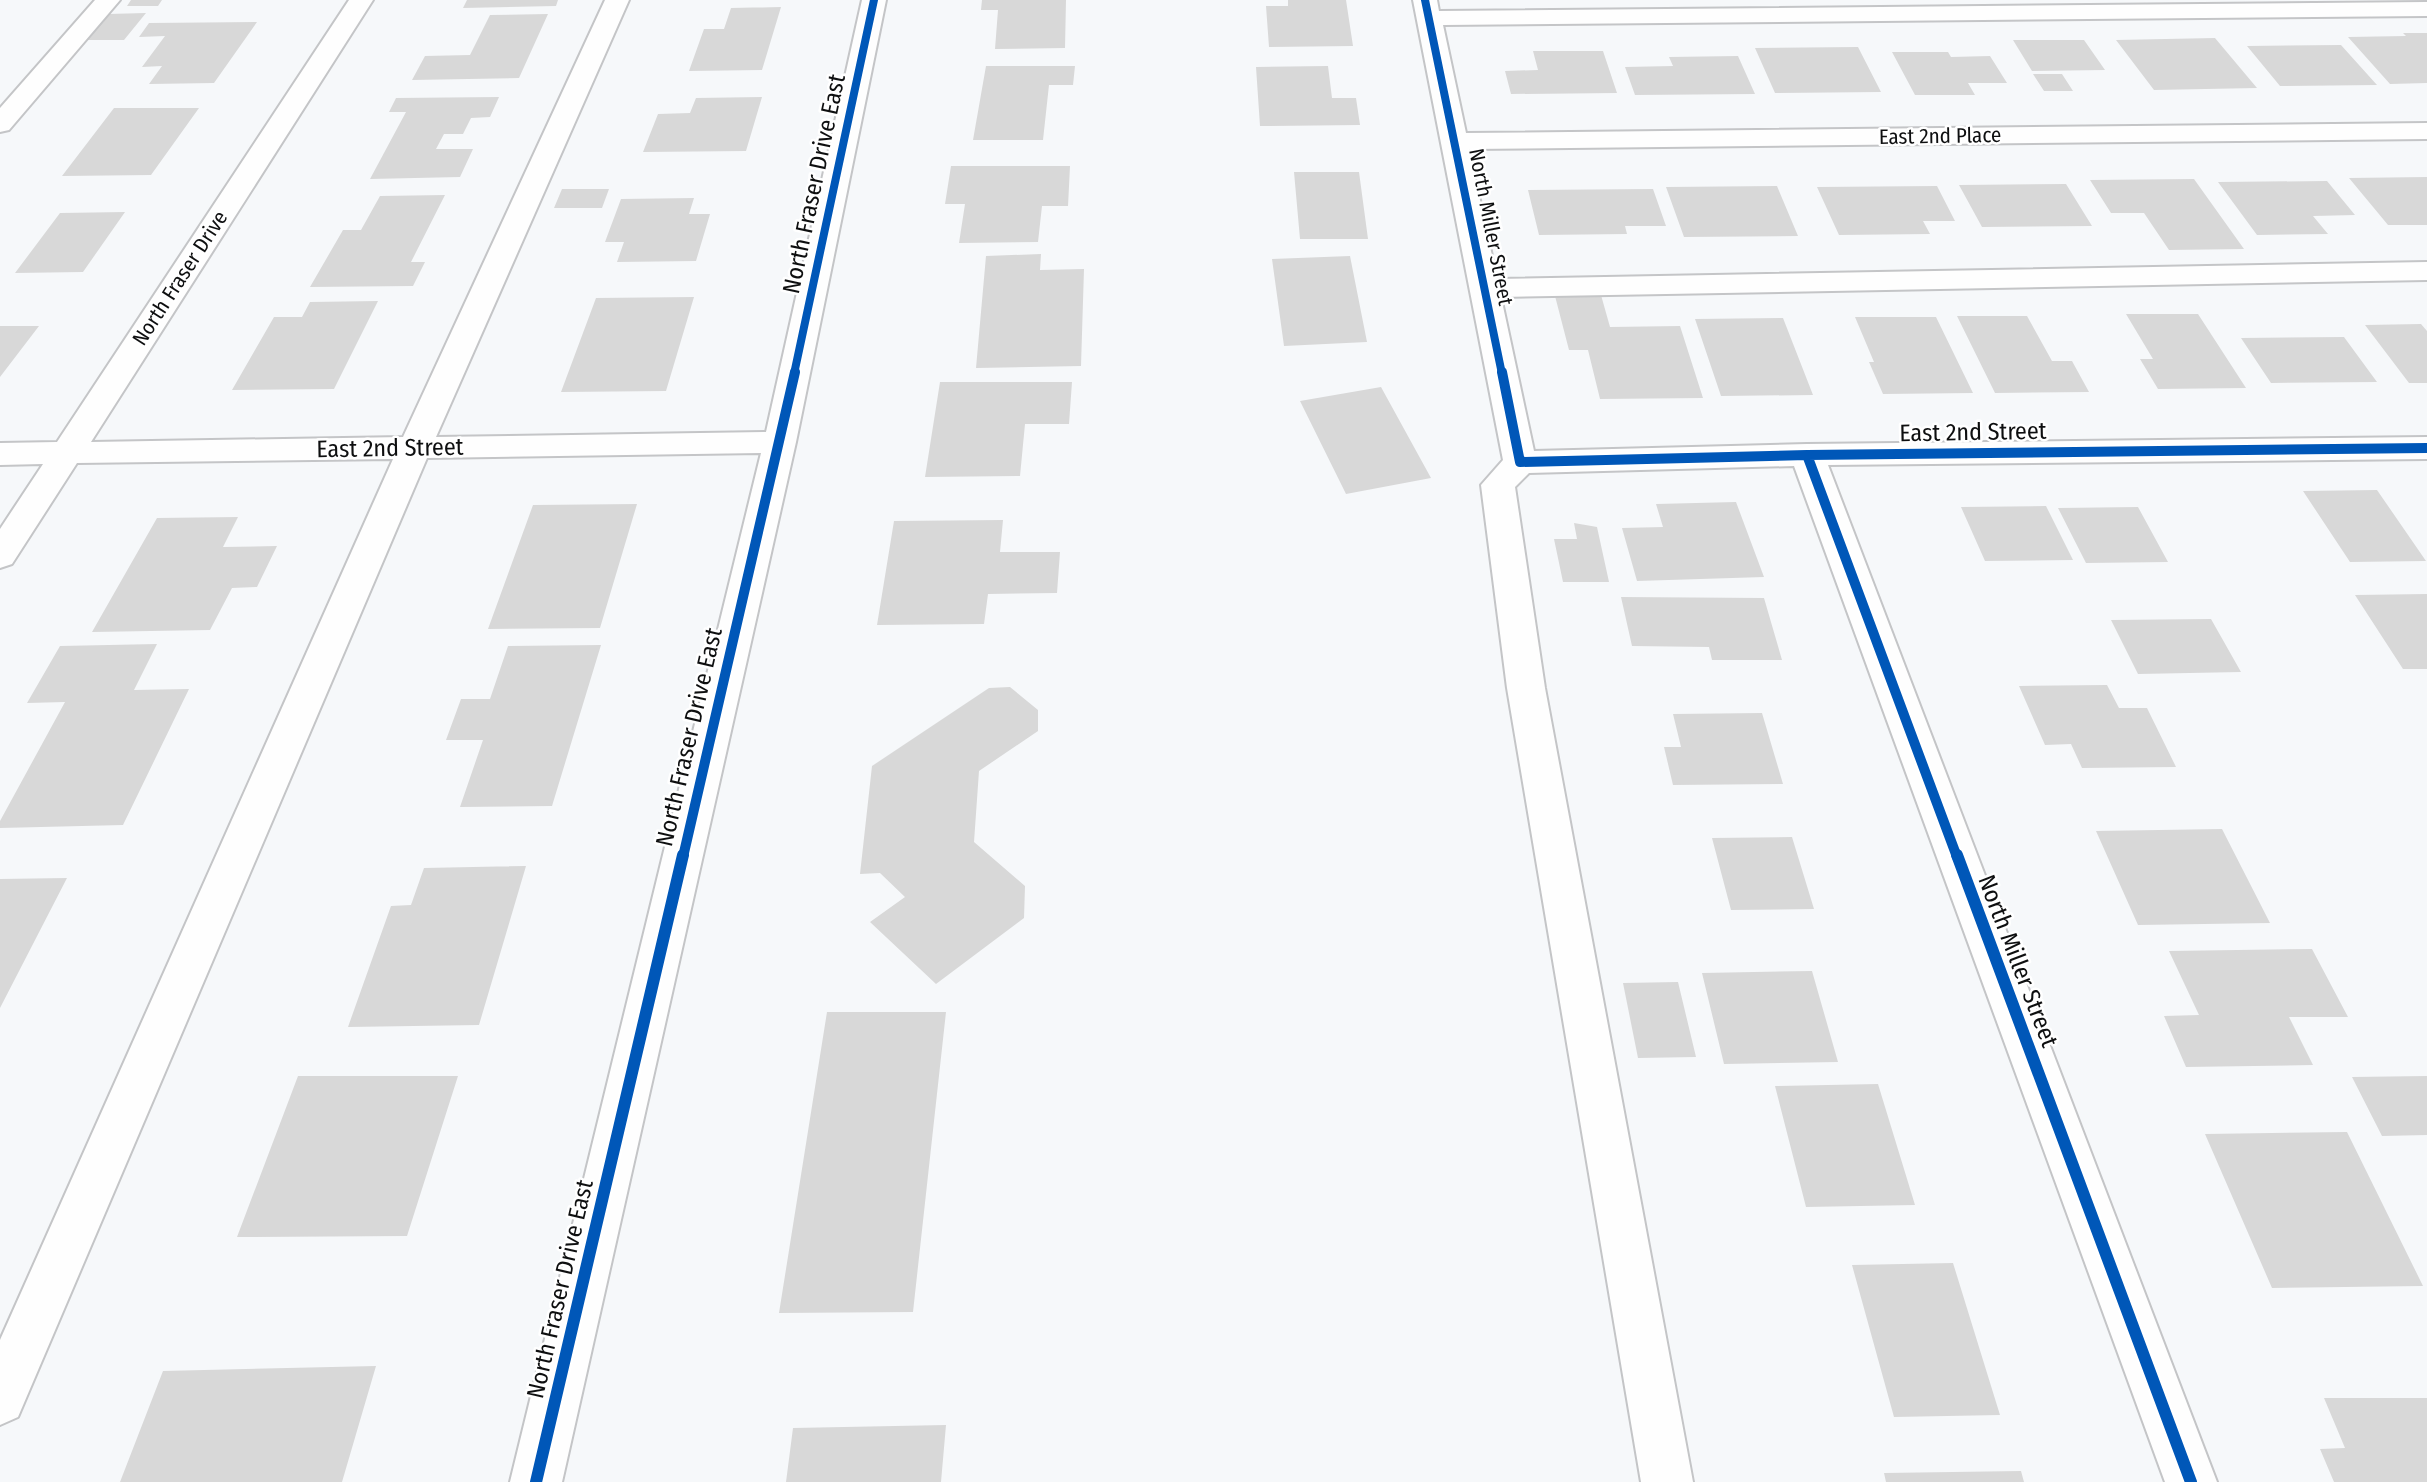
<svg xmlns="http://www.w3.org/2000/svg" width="2427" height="1482" font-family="'Fira Sans Condensed',sans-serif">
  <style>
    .building { fill: #d8d8d8 }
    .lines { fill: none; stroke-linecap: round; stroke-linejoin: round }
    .minor-casing { stroke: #c4c5c7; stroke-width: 4 }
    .minor { fill: #fefefe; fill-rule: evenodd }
    .cycleway-far2-casing { stroke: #fff; stroke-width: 11 }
    .cycleway-far1-casing { stroke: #fff; stroke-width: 14 }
    .cycleway-casing { stroke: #fff; stroke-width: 17 }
    .cycleway-far2 { stroke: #0057b8; stroke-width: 8 }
    .cycleway-far1 { stroke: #0057b8; stroke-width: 10 }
    .cycleway { stroke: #0057b8; stroke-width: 12 }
    .labels { text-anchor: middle; stroke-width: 5; stroke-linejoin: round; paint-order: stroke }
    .far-street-label { font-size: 21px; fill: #0e0f10; stroke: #fff }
    .street-label { font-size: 24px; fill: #0e0f10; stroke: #fff }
  </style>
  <rect width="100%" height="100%" fill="#f6f8fa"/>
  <path class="building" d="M131 0H162L158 6H127Z
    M467 0H558L556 6 463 8Z
    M982 0H1066L1065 48 995 49 998 10H981Z
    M1288 0H1346L1353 46 1269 47 1266 6H1288Z
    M781 7 762 70 689 71 704 29H724L731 8Z
    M146 13 124 40H87L108 14Z
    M548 14 519 78 412 80 425 56 470 55 490 15Z
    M257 22 214 83 149 84 162 66 142 67 165 36 139 37 149 23Z
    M2403 33H2427V83L2390 84 2348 37 2406 36Z
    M2215 38 2257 88 2154 90 2116 40Z
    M2013 40H2084L2105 70 2032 71Z
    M2341 45 2377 85 2280 86 2247 46Z
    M1858 47 1881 92 1775 93 1755 48Z
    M1533 51H1603L1617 93 1511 94 1505 71 1538 70Z
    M1892 52H1948L1951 57 1990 56 2007 83H1968L1975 95H1915Z
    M1738 56 1755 94 1635 95 1625 67 1673 66 1669 57Z
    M986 66H1075L1073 85H1049L1043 140H973Z
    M1328 66 1332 98H1356L1360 125 1260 126 1256 67Z
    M2033 74H2062L2073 91H2044Z
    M499 97 490 117 471 118 463 134H444L436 149H473L460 177 370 179 406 112H389L396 98Z
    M762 97 746 151 643 152 658 114 690 113 696 98Z
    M114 108H199L151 175 62 176Z
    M951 166H1070L1068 206H1042L1038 242 959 243 965 204H945Z
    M1294 172H1359L1368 239H1300Z
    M2427 177V225H2388L2349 178Z
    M2194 179 2244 249 2169 250 2144 213H2111L2090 180Z
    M2327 181 2355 215 2313 216 2328 234 2257 235 2218 182Z
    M2066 184 2092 226 1982 227 1959 185Z
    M1777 186 1798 236 1684 237 1666 187Z
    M1937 186 1955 221H1923L1930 234 1839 235 1817 187Z
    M562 189H609L602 208H554Z
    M1653 189 1666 226H1625L1627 234 1539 235 1528 190Z
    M445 195 411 262H425L413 286 310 287 343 230H361L380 196Z
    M694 198 689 214H710L696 261 617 262 624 242H605L621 199Z
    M125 212 83 272 15 273 60 213Z
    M1041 254 1040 270 1084 269 1081 366 976 368 986 256Z
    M1350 256 1367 342 1284 346 1272 259Z
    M1601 295 1610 327 1680 326 1703 398 1600 399 1588 350H1569L1555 296Z
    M694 297 666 391 561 392 596 298Z
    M378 301 334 389 232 390 274 317H302L310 302Z
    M2126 314H2198L2246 388 2158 389 2140 359H2153Z
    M1957 316H2027L2052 361H2072L2089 392 1995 393Z
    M1855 317H1936L1973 393 1883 394 1869 362H1874Z
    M1783 318 1813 395 1721 396 1695 319Z
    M2421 324 2427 331V383H2409L2365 325Z
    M0 326H39L0 377Z
    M2344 337 2377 382 2271 383 2241 338Z
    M940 382H1072L1069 424H1025L1020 476 925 477Z
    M1381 387 1431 478 1346 494 1300 401Z
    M2377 490 2426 561 2350 562 2303 491Z
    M1736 502 1764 577 1637 581 1622 528 1663 527 1656 504Z
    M637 504 600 628 488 629 533 505Z
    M2046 506 2073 560 1985 561 1961 507Z
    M2138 507 2168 562 2086 563 2058 508Z
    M238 517 223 547 277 546 257 587 232 588 210 630 92 632 157 518Z
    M1003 520 1000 552H1060L1057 593 988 594 984 624 877 625 894 521Z
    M1574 523 1597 527 1609 582H1563L1554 539H1577Z
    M2427 594V669H2403L2355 595Z
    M1621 597 1764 598 1782 660H1712L1709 647 1632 646Z
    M2211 619 2241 672 2138 674 2111 620Z
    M157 644 134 690 189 689 123 825 0 828V821L65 702 27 703 60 646Z
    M601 645 552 806 460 807 483 740H446L461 699H490L508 646Z
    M2107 685 2119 708H2147L2176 767 2082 768 2071 744 2045 745 2019 686Z
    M1010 687 1038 710V731L979 771 974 842 1025 886 1024 918 936 984 870 922 905 897 880 873 860 874 872 766 989 688Z
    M1762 713 1783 784 1673 785 1664 747H1681L1673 714Z
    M2222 829 2270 923 2138 925 2096 831Z
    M1792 837 1814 909 1731 910 1712 838Z
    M526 866 479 1025 348 1027 391 906 411 905 424 868Z
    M67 878 0 1008V879Z
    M2312 949 2348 1017H2289L2313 1065 2186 1067 2164 1016 2199 1015 2169 951Z
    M1812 971 1838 1062 1724 1064 1702 973Z
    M1678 982 1696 1057 1638 1058 1623 983Z
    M827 1012H946L913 1312 779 1313Z
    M298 1076H458L407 1236 237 1237Z
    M2427 1076V1135L2382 1136 2352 1077Z
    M1878 1084 1915 1205 1806 1207 1775 1086Z
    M2347 1132 2423 1286 2272 1288 2205 1134Z
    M1953 1263 2000 1415 1894 1417 1852 1265Z
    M376 1366 342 1482H120L163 1371Z
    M2324 1398H2427V1482H2334L2320 1449 2345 1448Z
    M946 1425 941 1482H786L793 1428Z
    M2021 1471 2024 1482H1886L1884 1473Z"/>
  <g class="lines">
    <g class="minor-casing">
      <path id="minor" d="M95 0H120L9 130 0 132V108Z
        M349 0H373L91 442 403 437 605 0H629L436 437 766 432 862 0H886L796 442 562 1482H510L761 453 427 458 18 1417 0 1425V1340L393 459 77 463 12 564 0 568V529L43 464 0 465V443L57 442Z
        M1413 0H1437L1439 11 2427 2V16L1443 25 1466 133 2427 123V139L1469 149 1497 279 2427 262V280L1501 297 1534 451 1807 444 2427 437V459L1828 465 2217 1482H2165L1794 466 1529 473 1515 487 1545 688 1693 1482H1641L1507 688 1481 485 1503 460Z"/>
    </g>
    <use href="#minor" class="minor"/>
    <g class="cycleway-far2-casing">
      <path id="cycleway-far2" d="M1425 0 1502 374
        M794 374 874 0"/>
    </g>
    <g class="cycleway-far1-casing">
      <path id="cycleway-far1" d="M1502 372 1520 462 1807 455 2427 448
        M1807 455 1957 857
        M683 857 795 372"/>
    </g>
    <g class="cycleway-casing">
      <path id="cycleway" d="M1957 855 2191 1482
        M536 1482 683 855"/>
    </g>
    <use href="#cycleway-far2" class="cycleway-far2"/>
    <use href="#cycleway-far1" class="cycleway-far1"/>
    <use href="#cycleway" class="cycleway"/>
  </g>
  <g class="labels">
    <g class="far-street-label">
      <text transform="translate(1940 136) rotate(-1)" y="7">East 2nd Place</text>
      <text transform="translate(1491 227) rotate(79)" y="7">North Miller Street</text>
      <text transform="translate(180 278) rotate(-57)" y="7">North Fraser Drive</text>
    </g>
    <g class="street-label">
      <text transform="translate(814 184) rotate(-78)" y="8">North Fraser Drive East</text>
      <text transform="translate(1973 432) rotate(-1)" y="8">East 2nd Street</text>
      <text transform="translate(390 448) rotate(-1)" y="8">East 2nd Street</text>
      <text transform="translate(689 737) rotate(-77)" y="8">North Fraser Drive East</text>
      <text transform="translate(2018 961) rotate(69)" y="8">North Miller Street</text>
      <text transform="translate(560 1289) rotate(-77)" y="8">North Fraser Drive East</text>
    </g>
  </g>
</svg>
